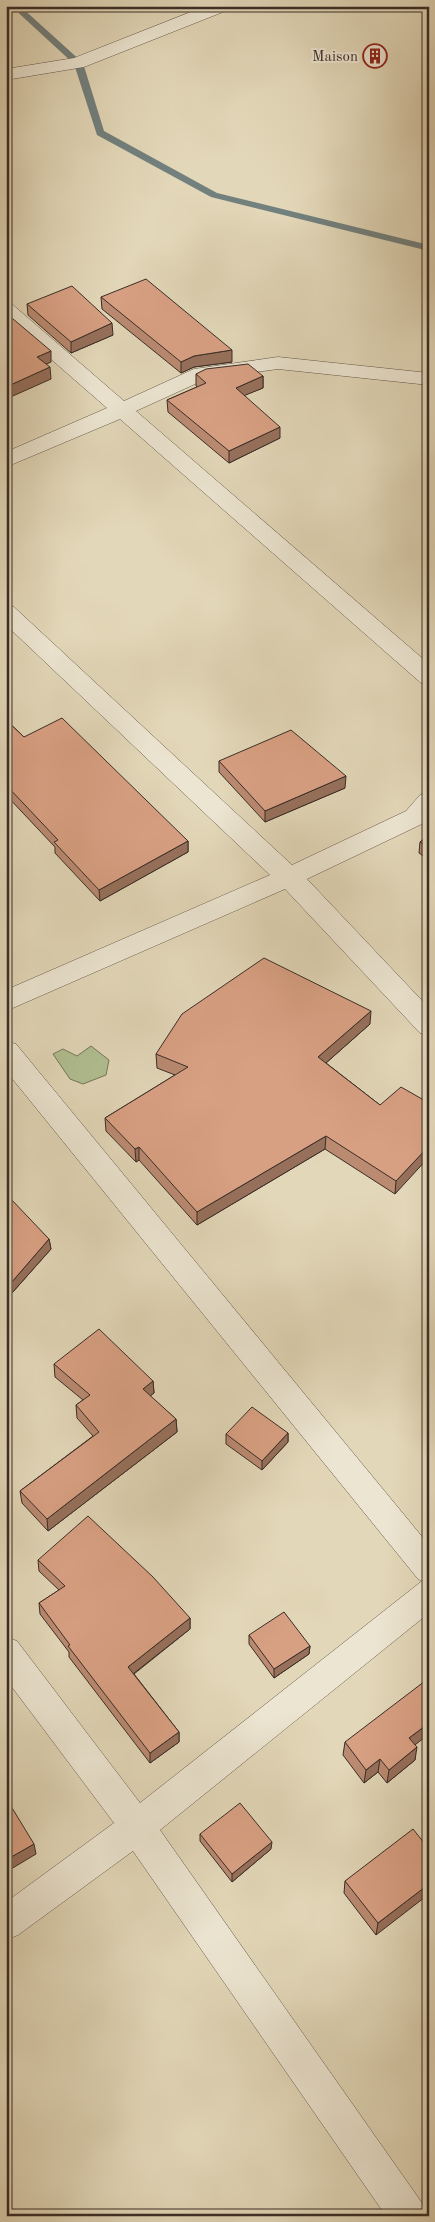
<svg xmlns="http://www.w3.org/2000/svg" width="435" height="2222" font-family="'Old Standard TT',serif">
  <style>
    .green { fill: #b0bf91; stroke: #75765c }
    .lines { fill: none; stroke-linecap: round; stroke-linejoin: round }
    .stream { fill: #72807e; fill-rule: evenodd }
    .street-casing { stroke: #64584b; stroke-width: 1 }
    .street { fill: #ece5d1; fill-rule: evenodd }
    .wall { fill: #ba8a71; stroke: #3a2d27 }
    .shaded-wall { fill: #97705c; stroke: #3a2d27 }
    .building { fill: #d8a083; stroke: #3a2d27 }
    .labels { text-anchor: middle; stroke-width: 4; stroke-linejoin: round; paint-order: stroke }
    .far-poi-label { font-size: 15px; fill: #3a2d27; stroke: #ece5d1; text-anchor: end }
  </style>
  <rect width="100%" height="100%" fill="#e2d7b8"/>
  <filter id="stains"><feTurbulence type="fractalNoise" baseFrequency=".004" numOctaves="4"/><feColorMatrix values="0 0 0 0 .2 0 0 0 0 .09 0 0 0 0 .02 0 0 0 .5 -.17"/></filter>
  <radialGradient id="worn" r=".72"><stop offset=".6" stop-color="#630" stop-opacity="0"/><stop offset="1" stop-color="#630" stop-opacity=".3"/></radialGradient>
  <path class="green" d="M91 1046 109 1060 106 1075 83 1084 70 1079 53 1054 63 1049 77 1056Z"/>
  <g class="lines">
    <path class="stream" d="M11 6H20L83 63 104 131 217 193 429 245V251L211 197 97 135 74 64Z"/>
    <g class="street-casing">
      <path id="street" d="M206 6H231L228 10 84 67 6 80V69L74 58Z
        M6 303 13 305 124 401 194 369 278 357 429 373V385L278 369 206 379 136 411 429 664V685L421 683 120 419 6 467V452L107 408 6 320Z
        M6 604 14 607 292 865 406 811 420 795 429 792V818L424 823 307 879 429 1008V1036L420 1033 285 889 6 1011V990L270 875 6 625Z
        M6 1041 16 1044 429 1545V1613L160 1830 422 2203 428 2216H386L133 1851 18 1935 6 1940V1902L114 1823 6 1679V1637L17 1641 140 1803 422 1581 418 1579 6 1071Z"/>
    </g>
    <use href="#street" class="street"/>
  </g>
  <path class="wall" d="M101 297 232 362 194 367 181 373 102 309Z
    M27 304 113 335 71 353 28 315Z
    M196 374 263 376V388L244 395 280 438 229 463 168 412 167 400 197 387 196 386Z
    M6 720 24 737 188 841V852L100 901 55 853V847L6 795Z
    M219 761 345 788 265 822 219 772Z
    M429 835V860L419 853 420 842Z
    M370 1024 326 1063 380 1105 429 1103 395 1194 325 1149 197 1225 139 1160 136 1162 106 1131 105 1118 175 1075 157 1068 156 1054Z
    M6 1199 49 1239 51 1249 12 1293 6 1289Z
    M54 1364 153 1381 154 1393 150 1396 176 1419 177 1432 48 1531 22 1503 20 1491 93 1436 77 1418 76 1405 83 1400 55 1377Z
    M288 1433V1442L262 1470 226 1444V1434Z
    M38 1560 190 1618V1629L134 1674 179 1732V1742L150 1763 69 1657V1652L40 1614 39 1603 59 1590 39 1571Z
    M249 1635 310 1646 309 1654 274 1678 249 1644Z
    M345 1742 415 1745V1760L387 1783 378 1772 364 1783 343 1755Z
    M200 1834 271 1849 232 1882 200 1841Z
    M429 1849 376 1935 344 1893 345 1881Z"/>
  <path class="shaded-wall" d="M112 323 113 335 71 353V342Z
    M232 350V362L194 367 181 373V362L194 356Z
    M51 351V362L38 368 37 357Z
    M50 367 51 379 6 399V387Z
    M263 376V388L236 399V388Z
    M280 427V438L229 463V451Z
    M346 776 345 788 265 822V811Z
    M188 841V852L100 901 99 890Z
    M371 1011 370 1024 318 1070V1057Z
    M326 1136 325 1149 197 1225V1212Z
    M429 1146V1157L395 1194 396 1181Z
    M139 1147V1160L136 1162 135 1149Z
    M49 1239 51 1249 12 1293 11 1283Z
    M153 1381 154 1393 143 1401V1389Z
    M176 1419 177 1432 48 1531 47 1519Z
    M288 1433V1442L262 1470V1461Z
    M190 1618V1629L129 1677 128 1667Z
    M310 1646 309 1654 274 1678V1669Z
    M429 1723V1734L407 1751 409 1738Z
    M179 1732V1742L150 1763V1753Z
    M417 1747 415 1760 387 1783 389 1770Z
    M380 1759 378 1772 364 1783 366 1770Z
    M272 1842 271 1849 232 1882V1874Z
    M34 1844 36 1854 6 1872V1860Z
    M429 1884V1894L376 1935 378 1923Z"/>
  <path class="building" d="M146 279 232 350 194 356 181 362 101 297Z
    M72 286 112 323 71 342 27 304Z
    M6 313 51 351 37 357 50 367 6 387Z
    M248 364 263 376 236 388 280 427 229 451 167 400 206 383 196 374 206 369Z
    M62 718 188 841 99 890 54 842 58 840 6 785V720L24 737Z
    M291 730 346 776 265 811 219 761Z
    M429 835V848L420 842Z
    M264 958 371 1011 318 1057 380 1105 401 1087 429 1103V1146L396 1181 326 1136 197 1212 139 1147 135 1149 105 1118 188 1067 156 1054 182 1014Z
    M9 1197 49 1239 11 1283 6 1280V1199Z
    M99 1329 153 1381 143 1389 176 1419 47 1519 20 1491 99 1432 76 1405 90 1395 54 1364Z
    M252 1407 288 1433 262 1461 226 1434Z
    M88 1516 153 1577 190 1618 128 1667 179 1732 150 1753 68 1646 70 1645 39 1603 65 1586 38 1560Z
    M284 1612 310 1646 274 1669 249 1635Z
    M429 1678V1723L409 1738 417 1747 389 1770 380 1759 366 1770 345 1742Z
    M6 1798 34 1844 6 1860Z
    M240 1803 272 1842 232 1874 200 1834Z
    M413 1829 429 1849V1884L378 1923 345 1881Z"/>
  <defs>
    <g id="building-ring" transform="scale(1.25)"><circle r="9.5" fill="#ece5d1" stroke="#8f2418" stroke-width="1.5"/><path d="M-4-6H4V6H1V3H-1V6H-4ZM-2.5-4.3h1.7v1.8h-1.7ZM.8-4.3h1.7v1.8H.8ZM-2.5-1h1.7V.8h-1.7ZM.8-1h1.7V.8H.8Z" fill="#8f2418"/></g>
  </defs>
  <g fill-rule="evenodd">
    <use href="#building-ring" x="375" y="56"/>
  </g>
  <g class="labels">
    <g class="far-poi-label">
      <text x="358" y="61">Maison</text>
    </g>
  </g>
  <rect width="435" height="2222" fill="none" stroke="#e2d7b8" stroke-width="25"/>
  <rect x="8" y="8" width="420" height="2207" fill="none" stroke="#3a2d27" stroke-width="2.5"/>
  <rect x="12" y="12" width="410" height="2197" fill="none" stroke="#3a2d27"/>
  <rect width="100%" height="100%" filter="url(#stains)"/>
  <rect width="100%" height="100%" fill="url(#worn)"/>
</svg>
